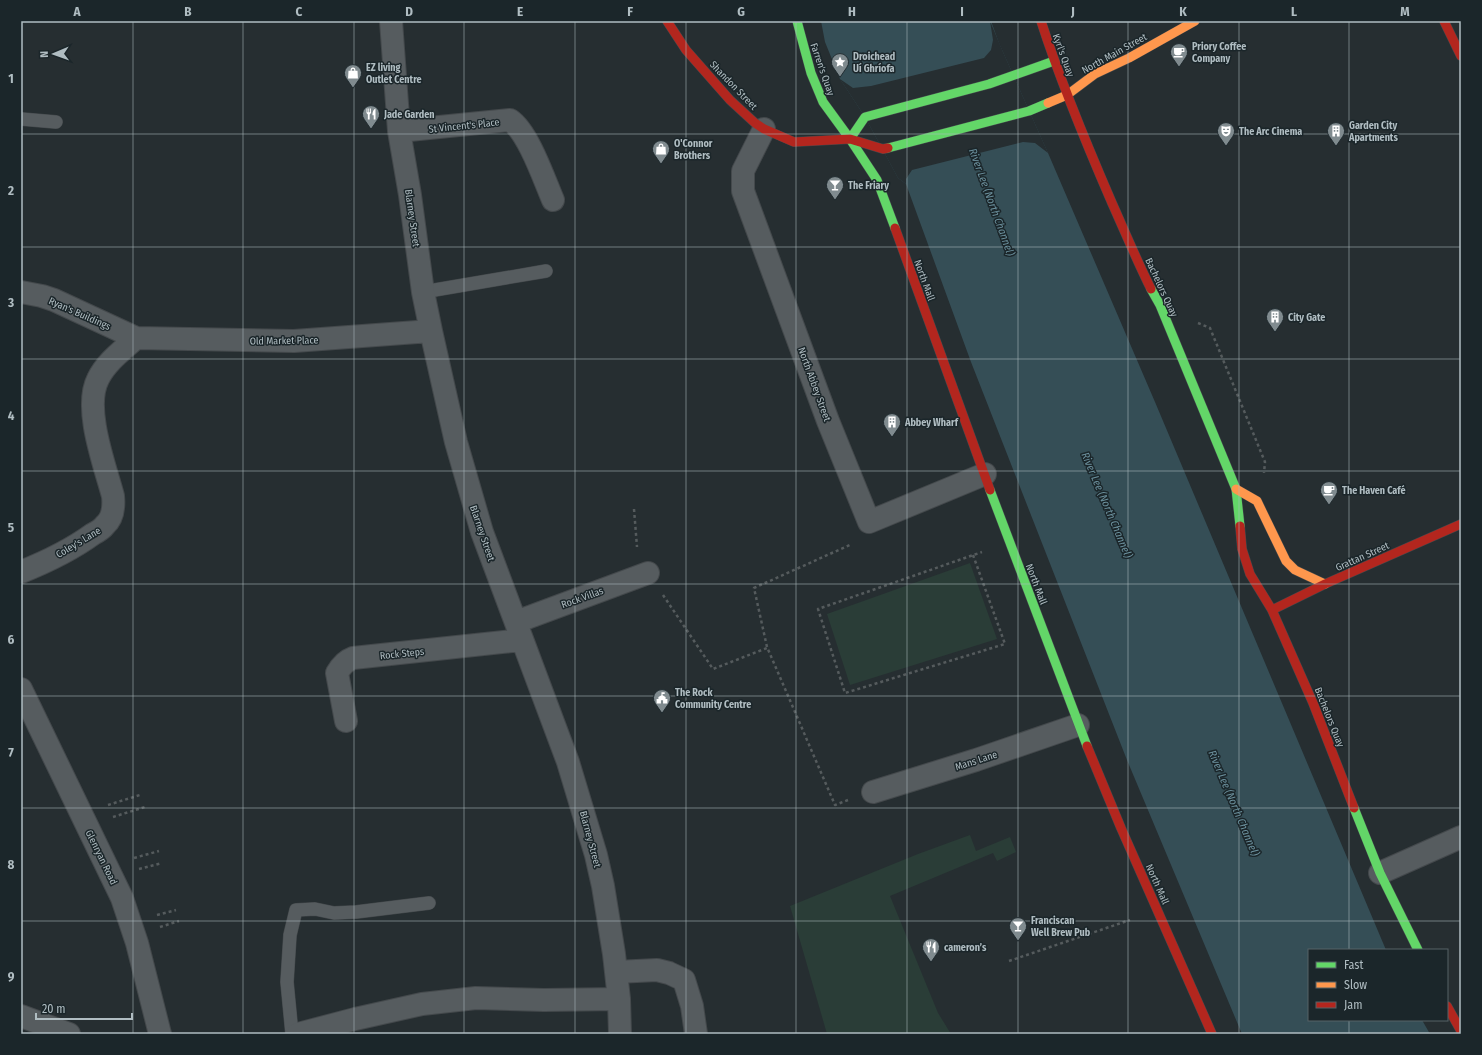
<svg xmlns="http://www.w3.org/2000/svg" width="1482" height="1055" font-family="'Fira Sans Condensed',sans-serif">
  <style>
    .green { fill: #2a3d37 }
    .water { fill: #354e56 }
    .pier { fill: #262e31 }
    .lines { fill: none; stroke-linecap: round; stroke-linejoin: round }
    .lane-casing { stroke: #44494c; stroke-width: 14 }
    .street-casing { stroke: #44494c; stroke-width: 24 }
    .fast-casing { stroke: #44494c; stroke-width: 10 }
    .slow-casing { stroke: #44494c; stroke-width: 10 }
    .jam-casing { stroke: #44494c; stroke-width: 10 }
    .path { stroke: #555b5d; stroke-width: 2.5; stroke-dasharray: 3 3; stroke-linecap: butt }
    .lane { stroke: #565c5f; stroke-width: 13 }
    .street { stroke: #565c5f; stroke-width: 22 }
    .fast { stroke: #63d668; stroke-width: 9 }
    .slow { stroke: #ff974d; stroke-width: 9 }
    .jam { stroke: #b3261e; stroke-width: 9 }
    .grid { fill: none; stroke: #b0bdc2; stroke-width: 1; stroke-opacity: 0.55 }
    .labels { text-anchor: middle; stroke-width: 3; stroke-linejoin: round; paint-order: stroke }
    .poi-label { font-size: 10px; font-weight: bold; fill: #b0bdc2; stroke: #1b262a; text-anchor: start }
    .street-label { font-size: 10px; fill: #b0bdc2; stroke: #1b262a }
    .water-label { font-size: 11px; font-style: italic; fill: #6c919e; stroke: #1b262a }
    .neatline { fill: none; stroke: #b0bdc2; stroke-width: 1.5 }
    .grid-label { font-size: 13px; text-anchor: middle; font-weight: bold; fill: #b0bdc2 }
  </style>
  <rect width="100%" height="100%" fill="#262e31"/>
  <path class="green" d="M970 563 997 639 850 685 827 614Z
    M970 835 976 851 1010 837 1016 852 997 861 993 853 890 896 938 1013 951 1034H827L790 906 918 854Z"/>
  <path class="water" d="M821 21H991L999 43 1048 153 1155 402 1386 950H1309V1020H1422L1430 1034H1242L1127 760 971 362 906 184 898 178 865 117 840 79 825 42Z"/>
  <path class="pier" d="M990 21 1003 52 1048 153 1035 143 1023 142 912 170 906 179V184L898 178 865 117 840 79 853 88 871 86 984 58 991 50 993 40Z"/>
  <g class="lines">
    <g class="lane-casing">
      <path id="lane" d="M21 119 56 122
        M423 292 546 271
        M292 1034 287 982 290 935 296 910 315 909 334 913 356 912 429 903"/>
    </g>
    <g class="street-casing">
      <path id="street" d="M391 21 399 131 410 195 423 292 431 331 456 442 482 532 568 762 596 855 603 886 614 954 619 999 620 1034
        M764 129 743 171V191L828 421 869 522 985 474
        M399 131 510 120C528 132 544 179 553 200
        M21 292 42 296 54 300 136 338 294 341 431 331
        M21 572C46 562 71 550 93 534 97 532 102 529 105 525 113 518 114 506 113 496 105 466 83 408 98 379 106 362 123 350 136 338
        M516 622 648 573
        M21 689 122 898 137 943 160 1034
        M346 721 337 673C341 666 345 661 353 658L522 640
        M873 792 976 760 1078 725
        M1380 873 1461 837
        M616 972 657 970 669 973 684 980 692 1006 696 1034
        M21 1016 69 1034
        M298 1034 355 1019 422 1004 476 998 544 1000 619 999"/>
    </g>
    <g class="fast-casing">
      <path id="fast" d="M797 21 811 73 823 102 850 139 877 180 895 228
        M850 139 865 117 989 84 1054 61
        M888 148 1029 111 1048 103
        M1151 289 1160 305 1236 489 1240 526
        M990 490 1087 746
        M1354 808 1380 873 1418 950"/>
    </g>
    <g class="slow-casing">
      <path id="slow" d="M1048 103 1067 95 1095 74 1129 58 1195 21
        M1236 489 1257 501 1286 561 1295 570 1325 584"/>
    </g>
    <g class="jam-casing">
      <path id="jam" d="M667 21 686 50 730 100 755 123 764 129 794 142 850 139 883 149 888 148
        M1041 21C1061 83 1086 143 1112 203 1125 232 1137 261 1151 289
        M1444 21 1461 56
        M895 228 990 490
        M1240 526 1242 549 1250 574 1272 610 1313 703 1354 808
        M1272 610 1325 584 1461 524
        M1087 746 1121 828 1212 1034
        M1447 1006 1461 1031"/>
    </g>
    <path class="path" d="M1198 323 1210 328 1265 462 1264 473
      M634 509 637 547
      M973 555 1005 644 845 693 818 609 982 552
      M663 595 713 669 767 648
      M848 800 835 805 767 647 754 588 852 544
      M108 805 140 795
      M113 817 145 807
      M134 858 159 851
      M139 869 162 863
      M157 915 176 910
      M160 927 179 921
      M1009 961 1130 920"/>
    <use href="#lane" class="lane"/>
    <use href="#street" class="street"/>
    <use href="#fast" class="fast"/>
    <use href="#slow" class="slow"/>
    <use href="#jam" class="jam"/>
  </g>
  <path class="grid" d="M133 21V1034M243 21V1034M354 21V1034M464 21V1034M575 21V1034M686 21V1034M796 21V1034M907 21V1034M1018 21V1034M1128 21V1034M1239 21V1034M1349 21V950M21 134H1461M21 247H1461M21 359H1461M21 471H1461M21 584H1461M21 696H1461M21 808H1461M21 921H1461M1349 1020V1034"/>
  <defs>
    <g id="cafe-pin" transform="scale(0.9)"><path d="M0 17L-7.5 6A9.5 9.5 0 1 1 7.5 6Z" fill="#808b8f" stroke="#1b262a"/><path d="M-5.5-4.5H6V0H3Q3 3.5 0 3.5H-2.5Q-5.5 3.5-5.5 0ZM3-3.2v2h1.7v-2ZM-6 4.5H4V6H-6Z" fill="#fff"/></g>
    <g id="sight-pin" transform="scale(0.9)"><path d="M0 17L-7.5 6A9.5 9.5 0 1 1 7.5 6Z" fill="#808b8f" stroke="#1b262a"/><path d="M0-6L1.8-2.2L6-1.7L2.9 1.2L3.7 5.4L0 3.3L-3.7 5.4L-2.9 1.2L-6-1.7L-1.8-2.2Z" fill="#fff"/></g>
    <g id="shop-pin" transform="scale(0.9)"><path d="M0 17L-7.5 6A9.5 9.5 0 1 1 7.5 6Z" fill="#808b8f" stroke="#1b262a"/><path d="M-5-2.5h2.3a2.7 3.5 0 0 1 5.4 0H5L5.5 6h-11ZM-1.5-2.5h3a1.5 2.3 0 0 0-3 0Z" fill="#fff"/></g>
    <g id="restaurant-pin" transform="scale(0.9)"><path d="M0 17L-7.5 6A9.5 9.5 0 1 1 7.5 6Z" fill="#808b8f" stroke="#1b262a"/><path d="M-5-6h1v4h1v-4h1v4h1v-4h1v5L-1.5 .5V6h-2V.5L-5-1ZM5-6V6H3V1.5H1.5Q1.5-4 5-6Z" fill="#fff"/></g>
    <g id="theatre-pin" transform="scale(0.9)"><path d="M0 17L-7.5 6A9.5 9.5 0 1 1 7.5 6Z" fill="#808b8f" stroke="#1b262a"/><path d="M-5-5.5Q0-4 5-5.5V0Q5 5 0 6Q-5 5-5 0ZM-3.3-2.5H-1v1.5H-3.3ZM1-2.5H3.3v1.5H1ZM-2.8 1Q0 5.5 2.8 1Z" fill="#fff"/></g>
    <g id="building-pin" transform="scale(0.9)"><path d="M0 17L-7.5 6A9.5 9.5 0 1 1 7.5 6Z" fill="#808b8f" stroke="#1b262a"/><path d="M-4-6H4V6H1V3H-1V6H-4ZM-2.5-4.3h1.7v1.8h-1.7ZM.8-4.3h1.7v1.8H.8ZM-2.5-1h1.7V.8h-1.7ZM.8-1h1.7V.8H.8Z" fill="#fff"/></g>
    <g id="bar-pin" transform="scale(0.9)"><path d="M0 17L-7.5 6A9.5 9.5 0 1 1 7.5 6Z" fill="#808b8f" stroke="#1b262a"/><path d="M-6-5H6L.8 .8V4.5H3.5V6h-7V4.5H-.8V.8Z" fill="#fff"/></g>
    <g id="civic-pin" transform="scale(0.9)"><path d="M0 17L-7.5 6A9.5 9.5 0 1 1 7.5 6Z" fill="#808b8f" stroke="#1b262a"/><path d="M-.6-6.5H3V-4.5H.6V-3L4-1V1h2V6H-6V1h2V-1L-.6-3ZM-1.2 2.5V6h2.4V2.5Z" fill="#fff"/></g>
  </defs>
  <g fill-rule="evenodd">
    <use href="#cafe-pin" x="1179" y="52"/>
    <use href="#sight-pin" x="840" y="62"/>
    <use href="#shop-pin" x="353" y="73"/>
    <use href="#restaurant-pin" x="371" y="114"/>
    <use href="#theatre-pin" x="1226" y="131"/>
    <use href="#building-pin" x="1336" y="131"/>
    <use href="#shop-pin" x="661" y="149"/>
    <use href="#bar-pin" x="835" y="185"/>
    <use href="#building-pin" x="1275" y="317"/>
    <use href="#building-pin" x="892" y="422"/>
    <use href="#cafe-pin" x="1329" y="490"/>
    <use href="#civic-pin" x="662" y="698"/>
    <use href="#bar-pin" x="1018" y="926"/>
    <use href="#restaurant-pin" x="931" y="947"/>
  </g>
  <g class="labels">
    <g class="poi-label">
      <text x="1192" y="50">Priory Coffee<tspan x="1192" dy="12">Company</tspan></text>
      <text x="853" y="60">Droichead<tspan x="853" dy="12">Uí Ghríofa</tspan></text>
      <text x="366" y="71">EZ living<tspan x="366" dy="12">Outlet Centre</tspan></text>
      <text x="384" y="118">Jade Garden</text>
      <text x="1349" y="129">Garden City<tspan x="1349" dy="12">Apartments</tspan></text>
      <text x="1239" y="135">The Arc Cinema</text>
      <text x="674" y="147">O'Connor<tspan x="674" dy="12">Brothers</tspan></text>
      <text x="848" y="189">The Friary</text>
      <text x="1288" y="321">City Gate</text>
      <text x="905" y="426">Abbey Wharf</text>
      <text x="1342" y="494">The Haven Café</text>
      <text x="675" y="696">The Rock<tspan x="675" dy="12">Community Centre</tspan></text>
      <text x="1031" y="924">Franciscan<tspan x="1031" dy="12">Well Brew Pub</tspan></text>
      <text x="944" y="951">cameron’s</text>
    </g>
    <g class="street-label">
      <text transform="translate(1114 53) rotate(-29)" y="4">North Main Street</text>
      <text transform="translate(1064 55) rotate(70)" y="4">Kyrl's Quay</text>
      <text transform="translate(823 69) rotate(71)" y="4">Farren's Quay</text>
      <text transform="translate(734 85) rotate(46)" y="4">Shandon Street</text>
      <text transform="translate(464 125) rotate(-6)" y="4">St Vincent's Place</text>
      <text transform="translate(413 218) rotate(82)" y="4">Blarney Street</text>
      <text transform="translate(925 280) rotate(70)" y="4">North Mall</text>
      <text transform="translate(1162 287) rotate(65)" y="4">Bachelors Quay</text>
      <text transform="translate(80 313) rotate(24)" y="4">Ryan's Buildings</text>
      <text transform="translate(284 340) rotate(-1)" y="4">Old Market Place</text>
      <text transform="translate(815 384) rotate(70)" y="4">North Abbey Street</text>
      <text transform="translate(483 533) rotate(71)" y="4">Blarney Street</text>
      <text transform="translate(78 542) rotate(-31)" y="4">Coley's Lane</text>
      <text transform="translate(1362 556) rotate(-24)" y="4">Grattan Street</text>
      <text transform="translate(1037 584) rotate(69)" y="4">North Mall</text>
      <text transform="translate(582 597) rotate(-20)" y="4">Rock Villas</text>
      <text transform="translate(402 653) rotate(-6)" y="4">Rock Steps</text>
      <text transform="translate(1330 717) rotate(68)" y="4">Bachelors Quay</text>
      <text transform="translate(976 760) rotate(-18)" y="4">Mans Lane</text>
      <text transform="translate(591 839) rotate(75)" y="4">Blarney Street</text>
      <text transform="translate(102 857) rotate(64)" y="4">Glenryan Road</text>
      <text transform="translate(1158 884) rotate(66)" y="4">North Mall</text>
    </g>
    <g class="water-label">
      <text transform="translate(992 202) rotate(70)" y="4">River Lee (North Channel)</text>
      <text transform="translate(1107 505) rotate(67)" y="4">River Lee (North Channel)</text>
      <text transform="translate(1234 803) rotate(67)" y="4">River Lee (North Channel)</text>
    </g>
  </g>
  <rect width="1482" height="1055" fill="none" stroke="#1b262a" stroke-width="44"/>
  <rect x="1308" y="949" width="140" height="72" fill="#1b262a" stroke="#576267"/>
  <rect x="1316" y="962" width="20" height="6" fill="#63d668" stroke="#576267"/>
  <text x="1344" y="969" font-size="12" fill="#b0bdc2">Fast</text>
  <rect x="1316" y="982" width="20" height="6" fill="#ff974d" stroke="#576267"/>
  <text x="1344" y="989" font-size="12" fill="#b0bdc2">Slow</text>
  <rect x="1316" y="1002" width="20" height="6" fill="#b3261e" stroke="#576267"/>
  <text x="1344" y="1009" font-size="12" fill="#b0bdc2">Jam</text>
  <g transform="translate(54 54) rotate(268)" stroke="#1b262a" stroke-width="3" paint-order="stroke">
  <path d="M0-3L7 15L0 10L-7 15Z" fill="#b0bdc2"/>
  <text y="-6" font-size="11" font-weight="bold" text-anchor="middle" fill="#b0bdc2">N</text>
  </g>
  <path d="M36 1013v6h96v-6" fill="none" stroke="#b0bdc2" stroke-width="2"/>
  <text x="42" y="1013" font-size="12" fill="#b0bdc2" stroke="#1b262a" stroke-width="3" paint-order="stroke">20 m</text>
  <rect x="22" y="22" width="1438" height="1011" class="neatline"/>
  <g class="grid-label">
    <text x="77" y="16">A</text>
    <text x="188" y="16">B</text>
    <text x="299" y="16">C</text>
    <text x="409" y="16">D</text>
    <text x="520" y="16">E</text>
    <text x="630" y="16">F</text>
    <text x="741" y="16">G</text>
    <text x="852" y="16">H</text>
    <text x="962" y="16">I</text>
    <text x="1073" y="16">J</text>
    <text x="1183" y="16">K</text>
    <text x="1294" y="16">L</text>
    <text x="1405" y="16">M</text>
    <text x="11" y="83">1</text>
    <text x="11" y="195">2</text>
    <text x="11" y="307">3</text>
    <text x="11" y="420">4</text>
    <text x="11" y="532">5</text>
    <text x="11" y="644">6</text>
    <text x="11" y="757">7</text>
    <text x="11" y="869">8</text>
    <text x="11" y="981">9</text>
  </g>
</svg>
